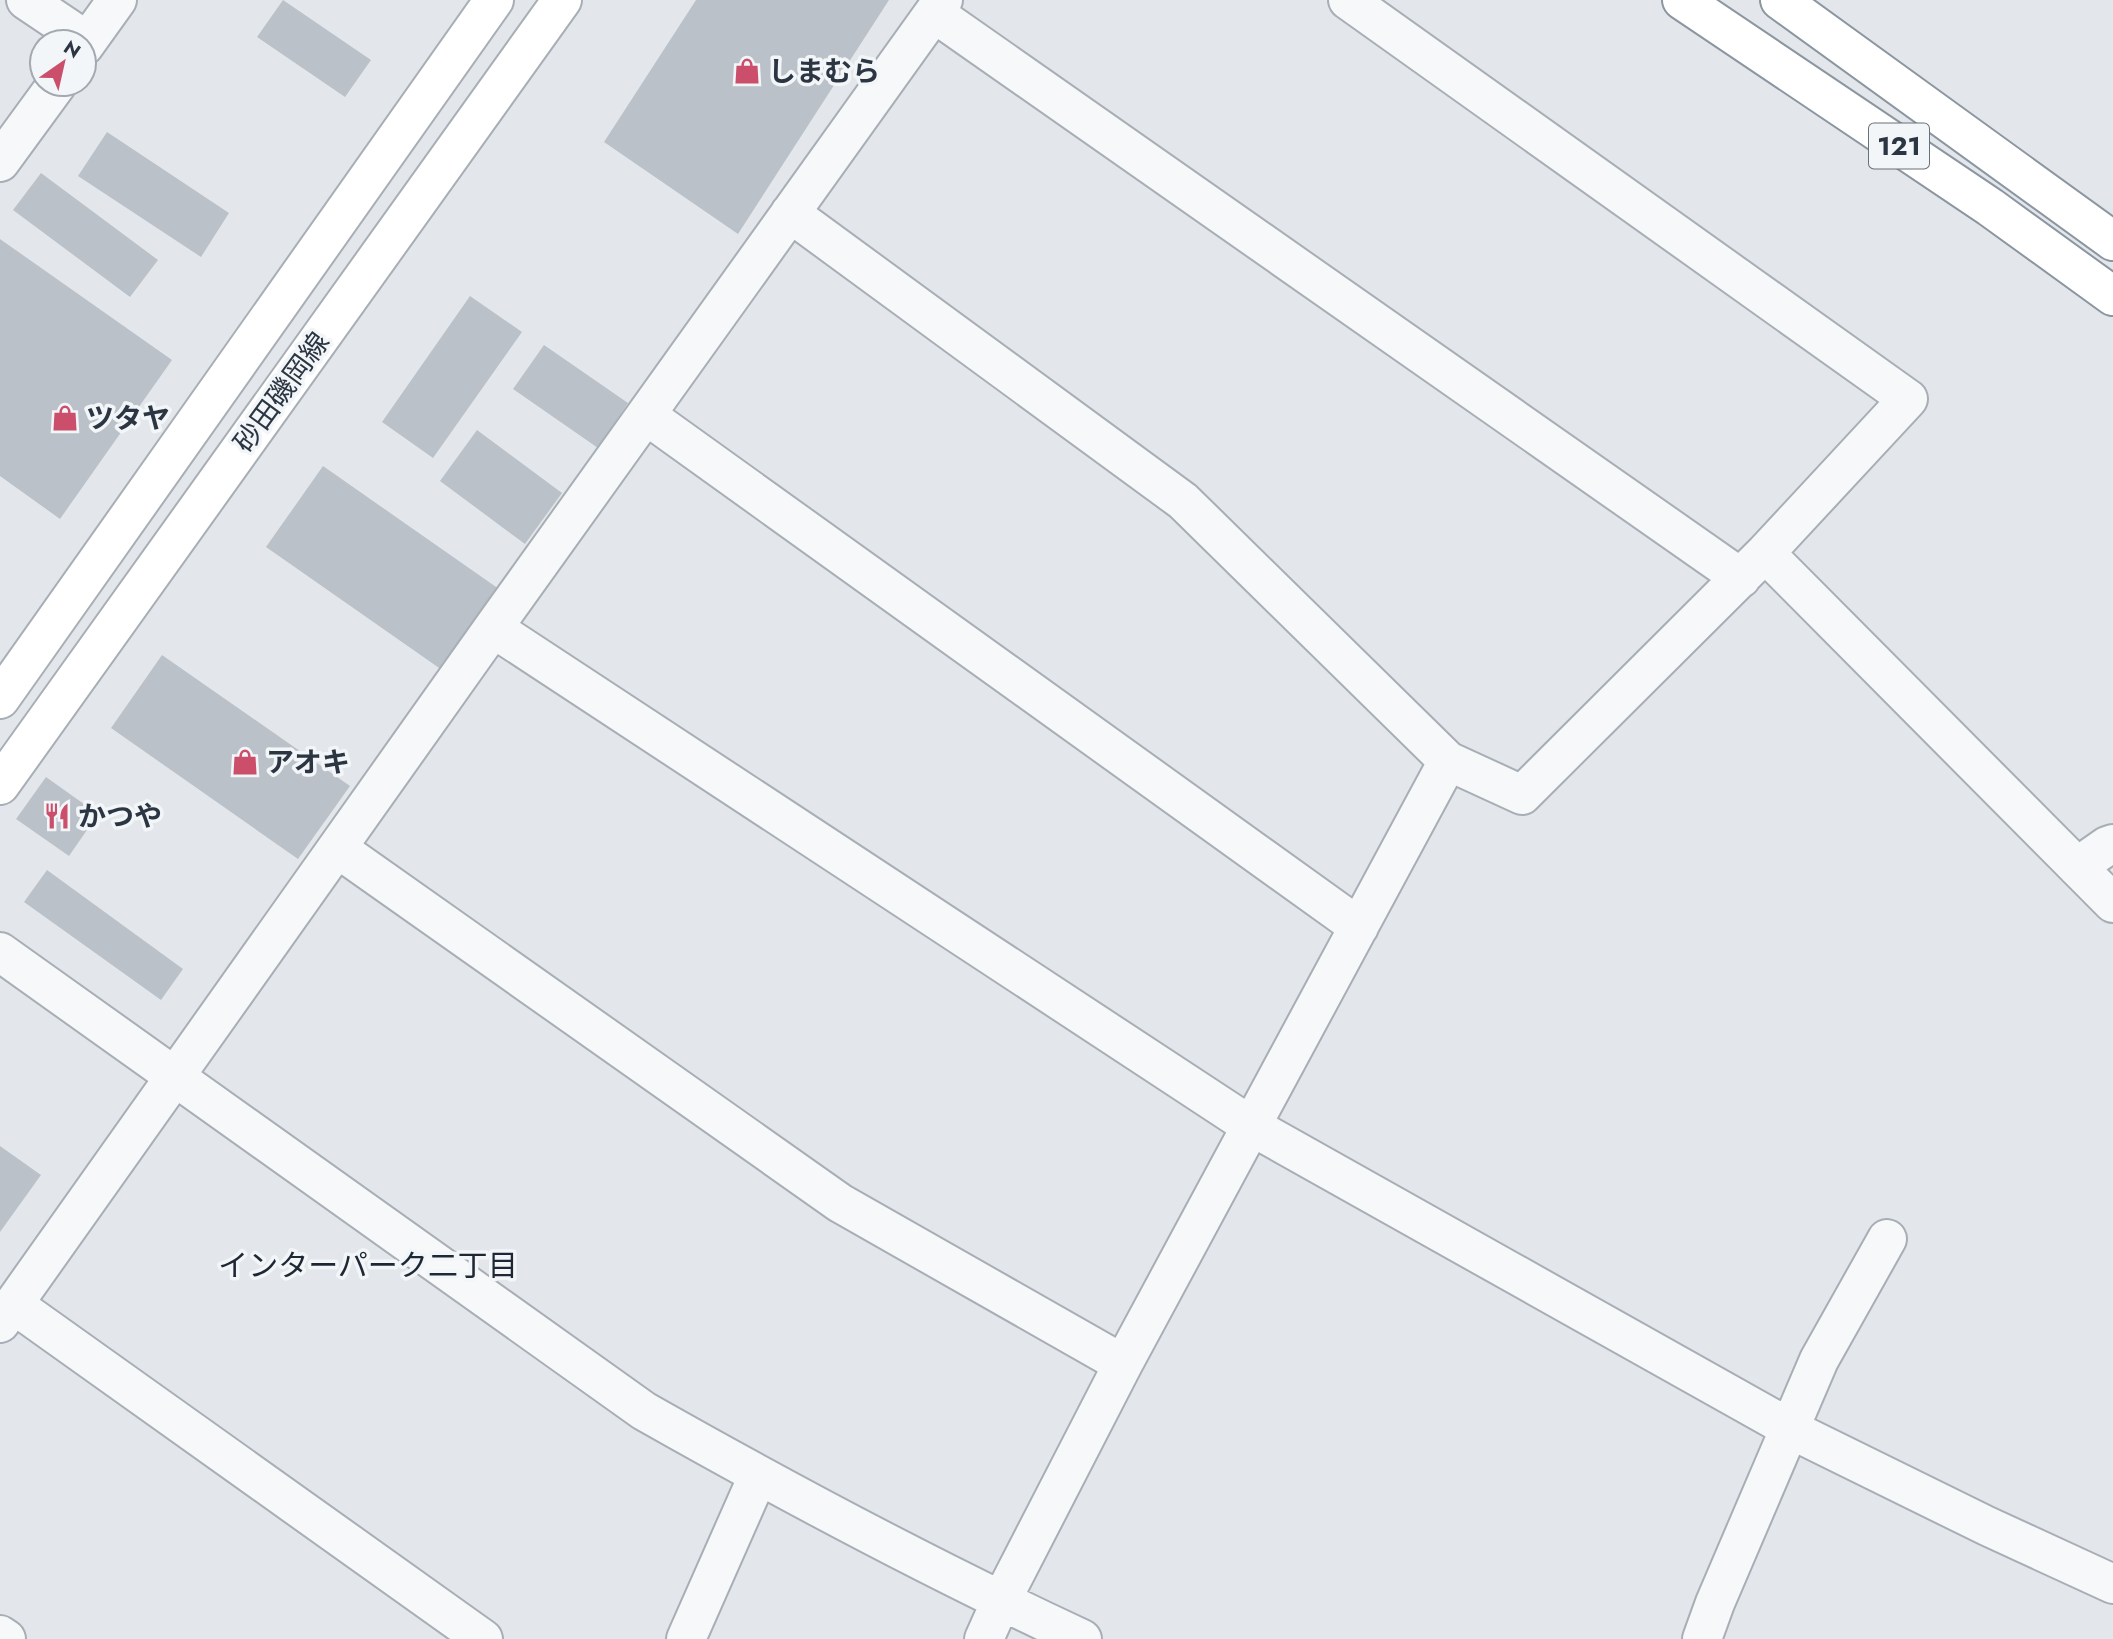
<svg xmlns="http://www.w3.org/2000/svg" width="2113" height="1639" font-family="Jost,'Noto Sans JP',sans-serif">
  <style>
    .building { fill: #bbc1c8 }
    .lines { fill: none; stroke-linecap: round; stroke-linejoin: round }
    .street-casing { stroke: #a8aeb5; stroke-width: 42 }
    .secondary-casing { stroke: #a8aeb5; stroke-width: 42 }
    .highway-casing { stroke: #8b96a1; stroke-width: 42 }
    .street { stroke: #f6f8f9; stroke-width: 38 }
    .secondary { stroke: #fff; stroke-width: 38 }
    .highway { stroke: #fff; stroke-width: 38 }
    .labels { text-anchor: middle; stroke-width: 7; stroke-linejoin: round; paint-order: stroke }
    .shield { fill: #f3f6f8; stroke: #687079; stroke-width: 2 }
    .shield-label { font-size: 26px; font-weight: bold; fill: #2c3643 }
    .poi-label { font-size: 28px; font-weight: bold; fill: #2c3643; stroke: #f3f6f8; text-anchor: start }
    .street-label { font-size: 28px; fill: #2c3643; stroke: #f3f6f8 }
    .neighbourhood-label { font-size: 30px; fill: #1e2734; stroke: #f3f6f8 }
  </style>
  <rect width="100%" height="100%" fill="#e3e7eb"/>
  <path class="building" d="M283 0 371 60 345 97 257 37Z
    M696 0H889L738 234 604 142Z
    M107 132 229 213 201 257 78 176Z
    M41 173 158 260 130 297 13 210Z
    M0 239 172 360 60 519 0 476Z
    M470 296 522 332 433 458 382 422Z
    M544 345 628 403 598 448 513 389Z
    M477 430 562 493 525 544 440 481Z
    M323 466 499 589 442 670 266 547Z
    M162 655 350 786 298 859 111 728Z
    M46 777 98 814 69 856 16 819Z
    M47 870 183 969 161 1000 24 902Z
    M0 1146 41 1175 0 1232Z"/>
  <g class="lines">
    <g class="street-casing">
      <path id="street" d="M26 0 87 41
        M934 13 1741 578
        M84 46 117 0
        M0 162 57 84
        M790 213 1183 501 1448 761 1522 795 1765 553 1908 399 1348 0
        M646 415 1359 927
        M1765 553 2113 903
        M493 628 1251 1126 1800 1434 1987 1526 2113 1584
        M337 848 840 1203 1123 1364
        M2077 867 2107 846 2113 844
        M0 952 644 1411C787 1492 933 1570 1082 1639
        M13 1304 483 1639
        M0 1323 493 628 943 0
        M0 1635 6 1639
        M686 1639 758 1476
        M984 1639 1001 1601 1123 1364 1448 761
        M1702 1639 1715 1603 1819 1360 1887 1239"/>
    </g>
    <g class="secondary-casing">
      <path id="secondary" d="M0 699 494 0
        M0 785 562 0"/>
    </g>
    <g class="highway-casing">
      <path id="highway" d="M1682 0 1990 207 2113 296
        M1780 0 2113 241"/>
    </g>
    <use href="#street" class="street"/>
    <use href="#secondary" class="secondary"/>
    <use href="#highway" class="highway"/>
  </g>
  <defs>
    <g id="shop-bare" transform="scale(2.1)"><path d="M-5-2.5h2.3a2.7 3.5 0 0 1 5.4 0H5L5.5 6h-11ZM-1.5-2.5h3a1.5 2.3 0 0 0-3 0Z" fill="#cb4e6b" stroke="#f3f6f8" stroke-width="2.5" paint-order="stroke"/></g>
    <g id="restaurant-bare" transform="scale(2.1)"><path d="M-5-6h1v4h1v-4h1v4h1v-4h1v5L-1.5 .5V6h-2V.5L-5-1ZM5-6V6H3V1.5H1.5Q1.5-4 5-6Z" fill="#cb4e6b" stroke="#f3f6f8" stroke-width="2.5" paint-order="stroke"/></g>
  </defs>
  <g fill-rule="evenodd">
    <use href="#shop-bare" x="747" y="71"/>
    <use href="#shop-bare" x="65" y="418"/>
    <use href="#shop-bare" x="245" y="762"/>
    <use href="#restaurant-bare" x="57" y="816"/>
  </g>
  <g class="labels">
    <rect class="shield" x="1869" y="123.5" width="60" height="45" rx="5"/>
    <g class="shield-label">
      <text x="1899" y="155">121</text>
    </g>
    <g class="poi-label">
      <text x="768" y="81">しまむら</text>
      <text x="86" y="428">ツタヤ</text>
      <text x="266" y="772">アオキ</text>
      <text x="78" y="826">かつや</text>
    </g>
    <g class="street-label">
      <text transform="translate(281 392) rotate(-54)" y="10">砂田磯岡線</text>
    </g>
    <g class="neighbourhood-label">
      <text x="368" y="1276">インターパーク二丁目</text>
    </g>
  </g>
  <g transform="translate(63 63) rotate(34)"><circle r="33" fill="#f3f6f8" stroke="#a3a9b0" stroke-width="2"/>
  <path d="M0-5L12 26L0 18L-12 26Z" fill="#cb4e6b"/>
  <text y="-10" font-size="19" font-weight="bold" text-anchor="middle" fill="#2c3643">N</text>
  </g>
</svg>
